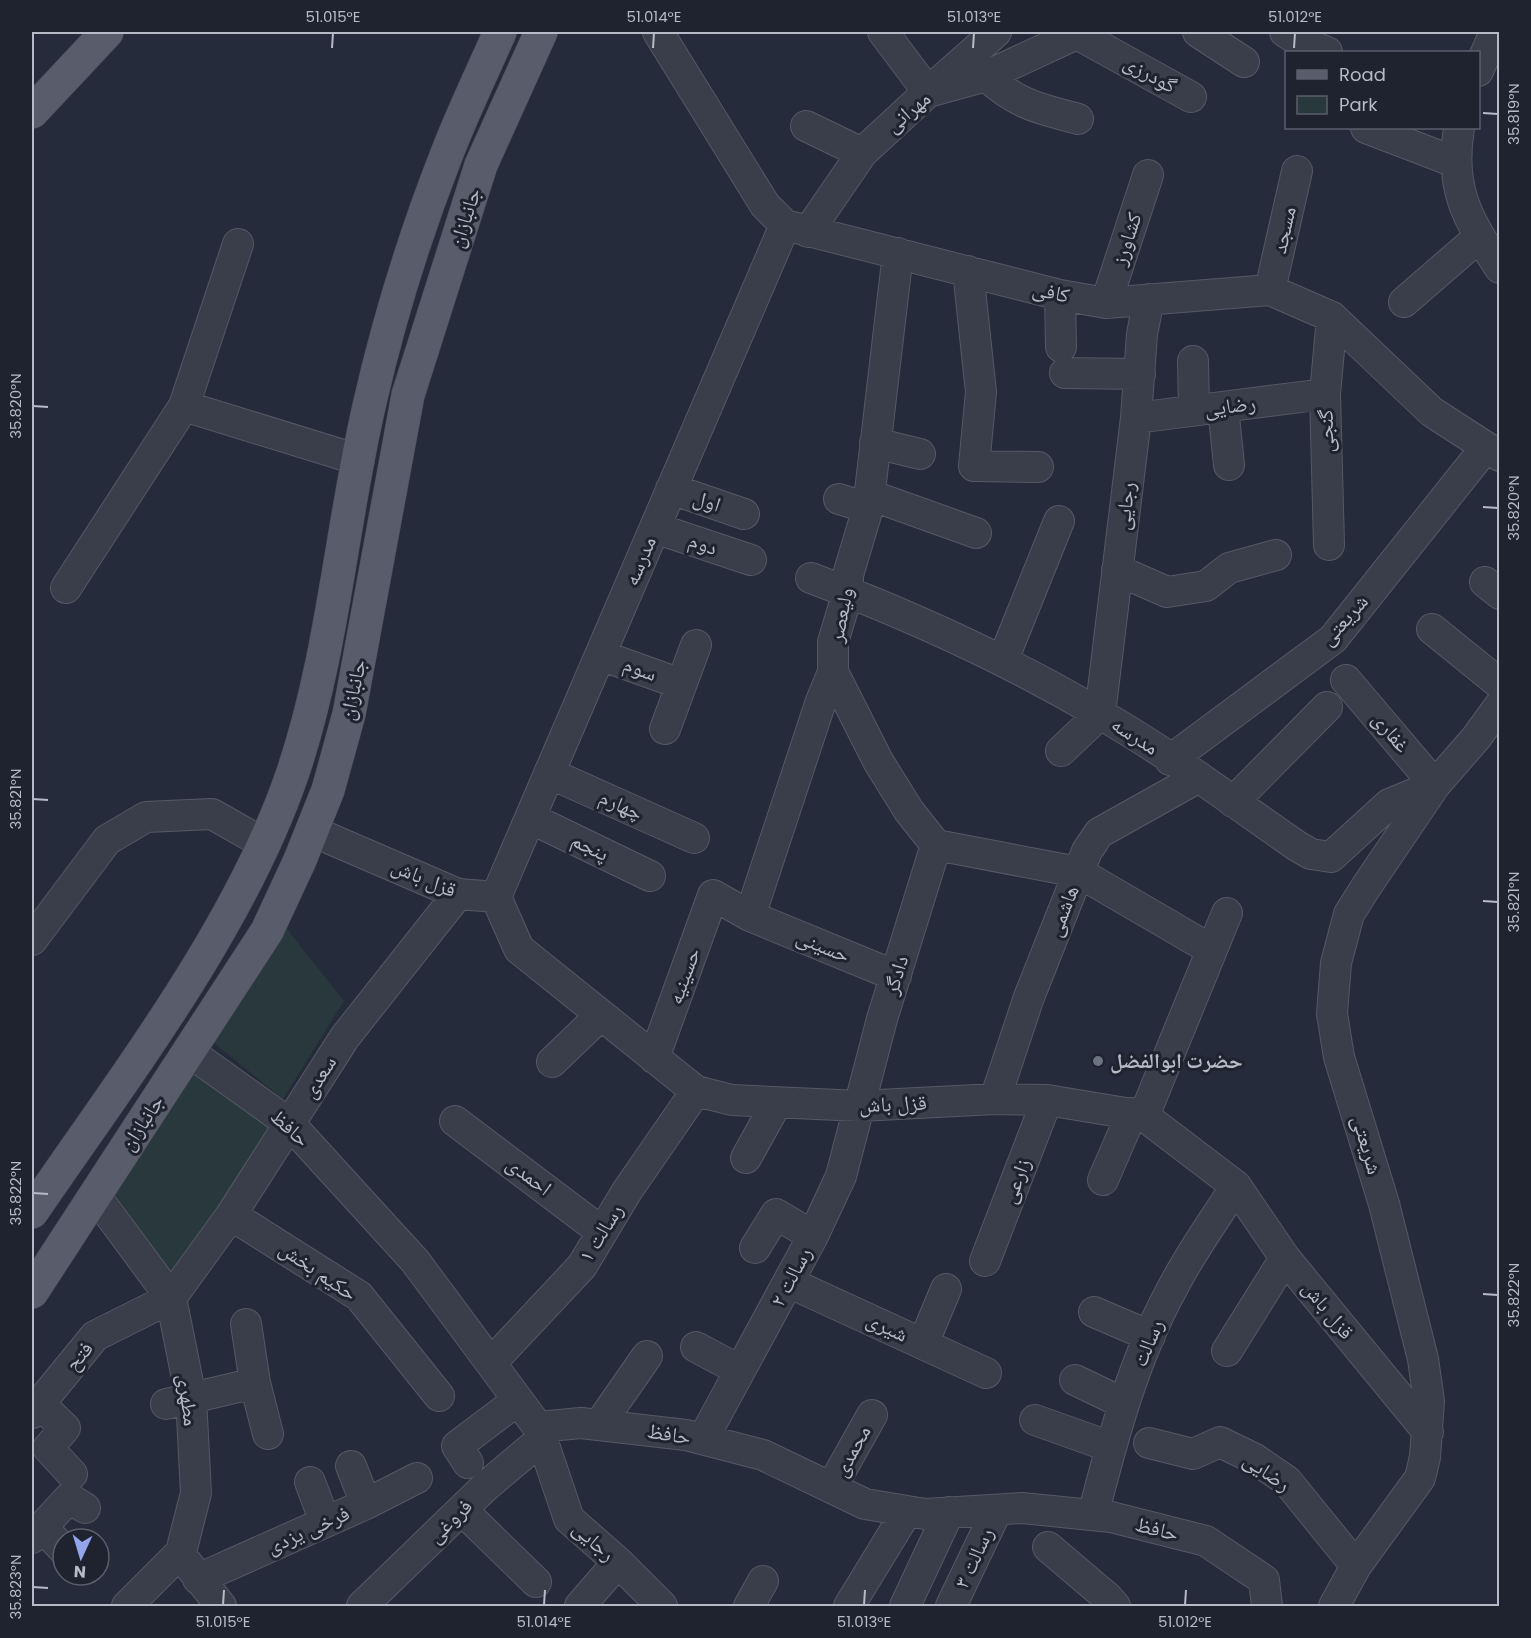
<svg xmlns="http://www.w3.org/2000/svg" width="1531" height="1638" font-family="Poppins,'Noto Naskh Arabic',sans-serif">
  <style>
    .green { fill: #29383d }
    .lines { fill: none; stroke-linecap: round; stroke-linejoin: round }
    .minor-casing { stroke: #555966; stroke-width: 32 }
    .major-casing { stroke: #434754; stroke-width: 34 }
    .minor { stroke: #3a3e4b; stroke-width: 30 }
    .major { stroke: #585c6b; stroke-width: 33 }
    .ticks { fill: none; stroke: #b6b9c6; stroke-width: 2 }
    .worship-dot { fill: #6b7280; stroke: #1f2330; stroke-width: 2 }
    .labels { text-anchor: middle; stroke-width: 6; stroke-linejoin: round; paint-order: stroke }
    .street-label { font-size: 21px; fill: #b6b9c6; stroke: #1f2330 }
    .poi-label { font-size: 21px; font-weight: bold; fill: #b6b9c6; stroke: #1f2330; text-anchor: start }
    .neatline { fill: none; stroke: #b6b9c6; stroke-width: 2 }
    .ticks-label { font-size: 15px; text-anchor: middle; fill: #b6b9c6 }
  </style>
  <rect width="100%" height="100%" fill="#262b3b"/>
  <path class="green" d="M286 928 344 1001 283 1099 213 1042Z
    M188 1068 270 1126 172 1276 112 1189Z"/>
  <g class="lines">
    <g class="minor-casing">
      <path id="minor" d="M658 32 765 205 785 225 1060 295 1106 303 1270 290 1332 317 1432 412 1500 456
        M883 32 928 92 996 32
        M1198 32 1244 62
        M1285 32 1301 42 1327 52
        M1077 34 1191 97
        M1478 71 1495 32
        M986 76C1018 105 1038 108 1078 119
        M806 126 862 153
        M1366 128 1455 162
        M1459 128C1449 188 1467 219 1500 268
        M808 232 862 153 928 92 986 76 1081 32
        M898 253 868 508 848 575V592L833 642V672L878 761 909 811 936 845 1078 872 1210 949
        M968 271 981 392 974 466 1038 467
        M1270 290 1297 171
        M1060 295 1061 347
        M1404 302 1479 237
        M1106 303 1148 175
        M1193 361 1194 410
        M1065 373 1140 374
        M184 406 359 460
        M1223 407 1229 465
        M1136 418 1325 394
        M875 443 920 454
        M671 489 744 514
        M870 495 976 533
        M839 499 868 508
        M655 528 751 560
        M1329 545 1325 394 1332 317
        M1117 570 1167 592 1206 586 1229 568 1276 555
        M811 578C910 615 1008 660 1100 714 1168 753 1232 801 1297 846L1311 854 1331 857 1389 804 1435 785 1346 680
        M1485 582 1500 594
        M66 588 184 406 238 244
        M1432 629 1500 684
        M600 655 681 684
        M1003 660 1059 521
        M665 729 696 645
        M1061 751 1100 714 1136 418 1142 334 1149 299
        M1170 760 1333 639 1486 447
        M549 773 694 838
        M1233 802 1327 707
        M530 818 650 876
        M312 831 458 894 496 897 519 949 696 1091 732 1100 860 1106 995 1099 1047 1100 1144 1116 1236 1186 1285 1258 1428 1432
        M496 897 785 225
        M750 916 896 976
        M32 940 107 840 146 817 212 814 265 844
        M188 1051 290 1124 415 1261 538 1427 569 1519 618 1562 662 1606
        M654 1058 713 895 750 916 821 701 833 672
        M552 1062 601 1015
        M995 1099 1029 997 1087 851 1099 833 1199 777
        M1144 1116 1227 913
        M455 1121 602 1232
        M746 1158 776 1104
        M1103 1180 1132 1113
        M95 1195 171 1298 191 1398 196 1493 181 1552 127 1606
        M231 1215 359 1296 439 1396
        M755 1248 776 1214 813 1236
        M985 1261 1047 1100
        M788 1282 986 1373
        M1094 1312 1150 1336
        M246 1324 255 1383 268 1434
        M923 1344 946 1289
        M696 1347 739 1370
        M1227 1351 1285 1258
        M491 1363 582 1266 627 1191 696 1091
        M1075 1380 1123 1403
        M39 1403 65 1428 48 1448 72 1474
        M166 1404 255 1383
        M32 1413 95 1336 171 1298 231 1215 345 1037 458 894
        M1035 1420 1111 1447
        M599 1425 647 1356
        M538 1427 581 1423 686 1435 763 1455 865 1504 925 1514 1022 1508 1111 1517 1206 1541 1264 1580 1267 1606
        M703 1439 813 1236 841 1176 882 1019 936 845
        M1149 1443 1193 1454 1220 1442 1255 1459 1287 1481 1356 1566
        M468 1463 457 1446 518 1400
        M351 1466 366 1504
        M310 1482 325 1522
        M831 1488 872 1415
        M462 1510 536 1582
        M1093 1515C1113 1437 1134 1358 1173 1287 1191 1252 1215 1219 1236 1186
        M42 1527 63 1549
        M32 1538 69 1498 85 1508
        M1048 1547 1108 1598 1115 1606
        M187 1563 221 1606
        M198 1579 366 1504 417 1478
        M362 1606 485 1487 542 1439
        M580 1606 618 1562
        M749 1606 763 1581
        M849 1606 907 1511
        M905 1606 949 1512
        M951 1606 997 1510
        M1334 1606 1356 1566 1420 1478 1425 1457 1429 1401 1423 1359 1384 1204 1339 1057 1332 1014 1336 963 1349 914 1366 887 1435 785 1476 738 1500 705"/>
    </g>
    <g class="major-casing">
      <path id="major" d="M32 112 107 32
        M32 1212C124 1077 239 929 292 775 333 655 341 526 370 402 389 319 415 235 446 156 462 114 482 73 500 32
        M32 1292 267 931 300 860 328 790 349 714 408 395 481 165 541 32"/>
    </g>
    <use href="#minor" class="minor"/>
    <use href="#major" class="major"/>
  </g>
  <path class="ticks" d="M332 48 333 33M653 48 654 33M973 48 974 33M1294 48 1295 33M1483 113 1498 114M33 406 48 407M1483 507 1498 508M33 799 48 800M1483 901 1498 902M33 1193 48 1194M1483 1294 1498 1295M33 1587 48 1588M223 1605 224 1590M544 1605 545 1590M864 1605 865 1590M1185 1605 1186 1590"/>
  <circle class="worship-dot" cx="1098" cy="1061" r="6"/>
  <g class="labels">
    <g class="street-label">
      <text transform="translate(1150 74) rotate(29)" y="7">گودرزی</text>
      <text transform="translate(908 112) rotate(-40)" y="7">مهرانی</text>
      <text transform="translate(465 218) rotate(-72)" y="7">جانبازان</text>
      <text transform="translate(1284 230) rotate(-77)" y="7">مسجد</text>
      <text transform="translate(1127 239) rotate(-72)" y="7">کشاورز</text>
      <text transform="translate(1051 292) rotate(13)" y="7">کافی</text>
      <text transform="translate(1230 406) rotate(-7)" y="7">رضایی</text>
      <text transform="translate(1326 431) rotate(-91)" y="7">گنجی</text>
      <text transform="translate(707 501) rotate(19)" y="7">اول</text>
      <text transform="translate(1125 506) rotate(-83)" y="7">رجایی</text>
      <text transform="translate(703 544) rotate(19)" y="7">دوم</text>
      <text transform="translate(640 561) rotate(-67)" y="7">مدرسه</text>
      <text transform="translate(841 615) rotate(-79)" y="7">ولیعصر</text>
      <text transform="translate(1344 620) rotate(-48)" y="7">شریعتی</text>
      <text transform="translate(640 669) rotate(20)" y="7">سوم</text>
      <text transform="translate(353 690) rotate(-78)" y="7">جانبازان</text>
      <text transform="translate(1391 732) rotate(50)" y="7">غفاری</text>
      <text transform="translate(1135 736) rotate(33)" y="7">مدرسه</text>
      <text transform="translate(621 805) rotate(24)" y="7">چهارم</text>
      <text transform="translate(590 847) rotate(26)" y="7">پنجم</text>
      <text transform="translate(424 878) rotate(23)" y="7">قزل باش</text>
      <text transform="translate(1063 911) rotate(-69)" y="7">هاشمی</text>
      <text transform="translate(823 946) rotate(22)" y="7">حسینی</text>
      <text transform="translate(896 975) rotate(-73)" y="7">دادگر</text>
      <text transform="translate(684 976) rotate(-70)" y="7">حسینیه</text>
      <text transform="translate(319 1077) rotate(-58)" y="7">سعدی</text>
      <text transform="translate(893 1104) rotate(-2)" y="7">قزل باش</text>
      <text transform="translate(142 1123) rotate(-57)" y="7">جانبازان</text>
      <text transform="translate(290 1128) rotate(42)" y="7">حافظ</text>
      <text transform="translate(1367 1145) rotate(74)" y="7">شریعتی</text>
      <text transform="translate(529 1176) rotate(37)" y="7">احمدی</text>
      <text transform="translate(1016 1181) rotate(-69)" y="7">زارعی</text>
      <text transform="translate(601 1233) rotate(-58)" y="7">رسالت ۱</text>
      <text transform="translate(318 1271) rotate(34)" y="7">حکیم بخش</text>
      <text transform="translate(791 1277) rotate(-62)" y="7">رسالت ۲</text>
      <text transform="translate(1328 1310) rotate(51)" y="7">قزل باش</text>
      <text transform="translate(887 1327) rotate(25)" y="7">شیری</text>
      <text transform="translate(1148 1343) rotate(-67)" y="7">رسالت</text>
      <text transform="translate(79 1356) rotate(-50)" y="7">فتح</text>
      <text transform="translate(188 1400) rotate(83)" y="7">مطهری</text>
      <text transform="translate(669 1434) rotate(9)" y="7">حافظ</text>
      <text transform="translate(852 1451) rotate(-61)" y="7">محمدی</text>
      <text transform="translate(1267 1472) rotate(35)" y="7">رضایی</text>
      <text transform="translate(450 1521) rotate(-44)" y="7">فروغی</text>
      <text transform="translate(1157 1529) rotate(14)" y="7">حافظ</text>
      <text transform="translate(308 1530) rotate(-24)" y="7">فرخی یزدی</text>
      <text transform="translate(594 1541) rotate(42)" y="7">رجایی</text>
      <text transform="translate(974 1558) rotate(-65)" y="7">رسالت ۳</text>
    </g>
    <g class="poi-label">
      <text x="1110" y="1068">حضرت ابوالفضل</text>
    </g>
  </g>
  <rect width="1531" height="1638" fill="none" stroke="#1f2330" stroke-width="66"/>
  <rect x="1285" y="51" width="195" height="78" fill="#1f2330" stroke="#5b5f6c" stroke-width="1.5"/>
  <rect x="1297" y="70" width="30" height="9" fill="#585c6b" stroke="#5b5f6c" stroke-width="1.5"/>
  <text x="1339" y="81" font-size="18" fill="#b6b9c6">Road</text>
  <rect x="1297" y="96" width="30" height="18" fill="#29383d" stroke="#5b5f6c" stroke-width="1.5"/>
  <text x="1339" y="111" font-size="18" fill="#b6b9c6">Park</text>
  <g transform="translate(81 1557) rotate(184)"><circle r="28" fill="#1f2330" stroke="#5b5f6c" stroke-width="1.5"/>
  <path d="M0-4.5L10 22L0 15L-10 22Z" fill="#95a5ec"/>
  <text y="-9" font-size="16" font-weight="bold" text-anchor="middle" fill="#b6b9c6">N</text>
  </g>
  <rect x="33" y="33" width="1465" height="1572" class="neatline"/>
  <g class="ticks-label">
    <text x="333" y="22">51.015°E</text>
    <text x="654" y="22">51.014°E</text>
    <text x="974" y="22">51.013°E</text>
    <text x="1295" y="22">51.012°E</text>
    <text transform="translate(1514 114) rotate(-90)" y="5">35.819°N</text>
    <text transform="translate(16 406) rotate(-90)" y="5">35.820°N</text>
    <text transform="translate(1514 508) rotate(-90)" y="5">35.820°N</text>
    <text transform="translate(16 799) rotate(-90)" y="5">35.821°N</text>
    <text transform="translate(1514 902) rotate(-90)" y="5">35.821°N</text>
    <text transform="translate(16 1193) rotate(-90)" y="5">35.822°N</text>
    <text transform="translate(1514 1295) rotate(-90)" y="5">35.822°N</text>
    <text transform="translate(16 1587) rotate(-90)" y="5">35.823°N</text>
    <text x="223" y="1627">51.015°E</text>
    <text x="544" y="1627">51.014°E</text>
    <text x="864" y="1627">51.013°E</text>
    <text x="1185" y="1627">51.012°E</text>
  </g>
</svg>
